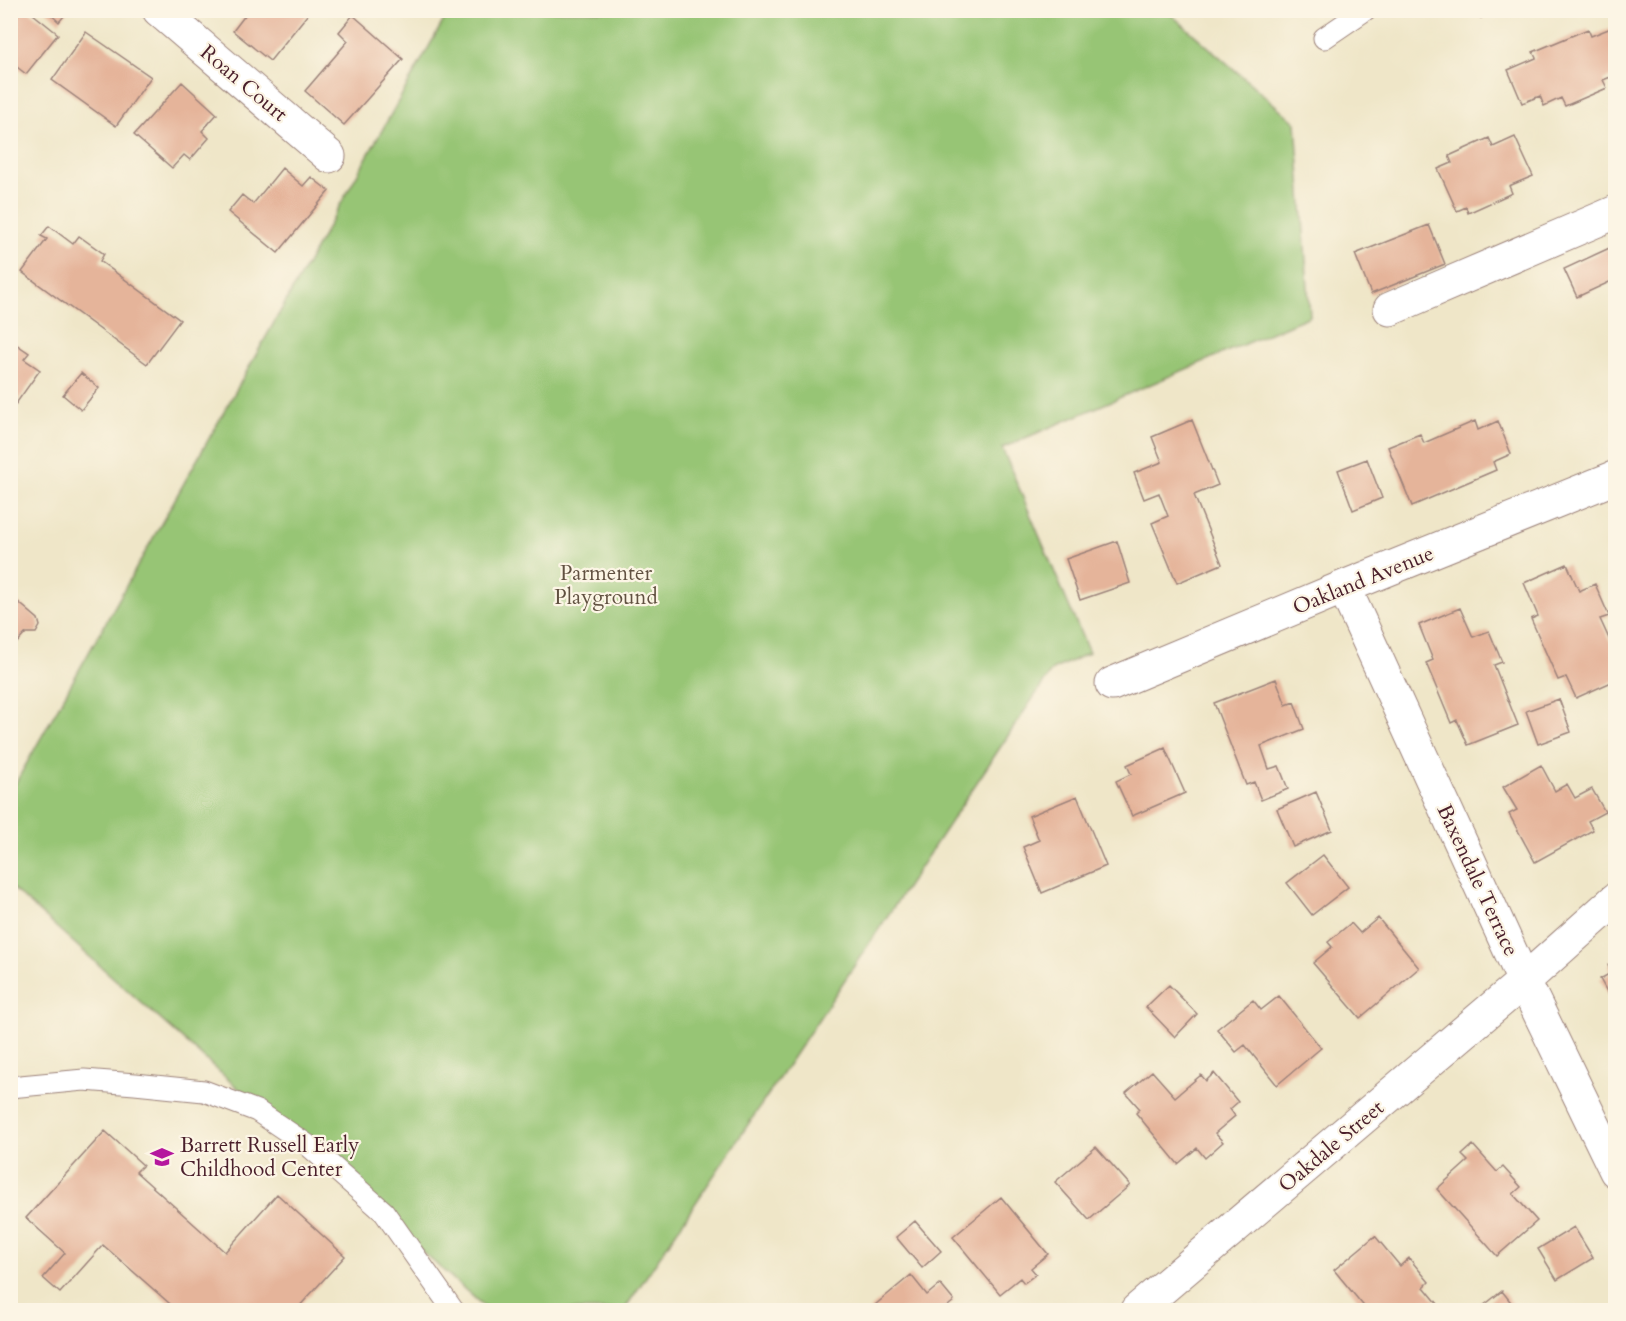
<svg xmlns="http://www.w3.org/2000/svg" width="1626" height="1321" font-family="Cardo,serif">
  <style>
    .green { fill: #97c574; stroke: #707250; stroke-width: 1.5 }
    .building { fill: #e5b49a }
    .lines { fill: none; stroke-linecap: round; stroke-linejoin: round }
    .lane-casing { stroke: #9c827a; stroke-width: 23 }
    .street-casing { stroke: #9c827a; stroke-width: 35 }
    .lane { stroke: #fff; stroke-width: 21 }
    .street { stroke: #fff; stroke-width: 33 }
    .labels { text-anchor: middle; stroke-width: 4.5; stroke-linejoin: round; paint-order: stroke }
    .street-label { font-size: 21px; fill: #4a1f2b; stroke: #fcf5e5 }
    .park-label { font-size: 21px; fill: #615141; stroke: #fcf5e5 }
    .poi-label { font-size: 21px; fill: #4a1f2b; stroke: #fcf5e5; text-anchor: start }
  </style>
  <rect width="100%" height="100%" fill="#fcf5e5"/>
  <filter id="ink" filterUnits="userSpaceOnUse"><feTurbulence type="fractalNoise" baseFrequency=".0167" numOctaves="2"/><feDisplacementMap in="SourceGraphic" scale="12" xChannelSelector="R" yChannelSelector="G"/><feConvolveMatrix kernelMatrix="1 2 1 2 8 2 1 2 1" color-interpolation-filters="sRGB"/></filter>
  <filter id="wash" filterUnits="userSpaceOnUse"><feTurbulence type="fractalNoise" baseFrequency=".008" numOctaves="4" result="noise"/><feDisplacementMap in="SourceGraphic" scale="24" xChannelSelector="R" yChannelSelector="G"/><feGaussianBlur stdDeviation="1.35" result="paint"/><feColorMatrix in="noise" values="0 0 0 0 0 0 0 0 0 0 0 0 0 0 0 0 0 1.4 0 .05"/><feComposite in="paint" operator="in"/></filter>
  <g filter="url(#wash)">
    <rect width="100%" height="100%" fill="#efe6c8"/>
    <path class="green" d="M449 11H1167L1296 123 1310 316 1002 448 1089 653 1052 670 624 1310H488L11 887 10 793Z"/>
    <g id="blocks">
      <path class="building" d="M10 10H28L58 34 26 74 13 64 10 68Z
        M46 10H69L59 22Z
        M249 10H304L308 14 270 61 233 31Z
        M1478 10H1497L1481 18Z
        M353 15 403 59 344 125 305 91 348 41 339 32Z
        M1616 26V75L1603 80 1607 88 1565 106 1561 98 1544 106 1540 96 1522 103 1508 70 1536 58 1533 52 1588 29 1591 36Z
        M86 32 151 77 116 126 52 80Z
        M182 82 217 114 202 131 209 138 190 160 184 155 172 168 134 135Z
        M1515 137 1533 176 1509 186 1512 193 1468 213 1466 207 1457 211 1438 169 1452 163 1449 156 1489 138 1493 147Z
        M282 168 303 186 311 177 329 191 278 253 228 212 242 195 253 204Z
        M1429 225 1445 264 1371 294 1355 254Z
        M49 226 73 244 79 236 104 254 100 261 180 320 147 364 22 272 47 239 41 236Z
        M1616 245V279L1577 297 1564 269Z
        M10 340 29 353 24 359 40 370 10 412Z
        M81 373 99 388 81 410 63 395Z
        M1192 420 1218 485 1194 495 1222 564 1177 583 1152 523 1168 516 1159 493 1144 499 1134 473 1162 462 1152 437Z
        M1475 421 1478 430 1498 421 1511 454 1493 462 1496 470 1412 506 1388 447 1420 434 1424 443Z
        M1367 459 1382 498 1353 510 1338 470Z
        M1117 541 1130 583 1080 600 1066 559Z
        M1567 564 1579 591 1595 584 1609 616 1600 619 1616 654V680L1576 698 1566 677 1558 680 1531 619 1538 616 1524 583Z
        M10 595 38 619 40 626 36 633H26L10 650Z
        M1460 608 1473 637 1489 631 1502 662 1494 665 1518 725 1468 745 1457 720 1451 723 1426 663 1433 660 1419 625Z
        M1276 679 1286 705 1294 702 1304 729 1261 746 1269 769 1279 766 1288 789 1261 800 1254 782 1246 785 1214 703Z
        M1559 699 1571 732 1538 744 1526 711Z
        M1165 748 1185 793 1132 816 1116 781 1131 774 1127 765Z
        M1541 765 1555 791 1567 784 1575 798 1592 789 1605 812 1588 821 1593 830 1535 862 1509 814 1517 810 1503 787Z
        M1316 792 1332 830 1293 847 1277 809Z
        M1077 796 1106 866 1042 893 1023 847 1039 840 1029 816Z
        M1323 855 1348 887 1312 915 1287 883Z
        M1378 918 1419 968 1360 1018 1313 963 1332 947 1328 942 1351 923 1360 933Z
        M1616 961V1008L1600 979 1611 973 1608 965Z
        M1169 985 1197 1014 1175 1037 1146 1007Z
        M1279 996 1321 1048 1277 1085 1245 1045 1236 1052 1217 1029 1253 1000 1261 1010Z
        M1152 1071 1175 1097 1201 1075 1206 1081 1214 1073 1238 1102 1230 1109 1235 1116 1215 1133 1223 1142 1205 1158 1197 1148 1178 1164 1136 1113 1140 1109 1126 1093Z
        M105 1131 143 1165 136 1172 225 1252 277 1194 345 1256 296 1310H177L103 1245 60 1293 43 1278 65 1253 26 1218Z
        M1473 1145 1497 1172 1503 1167 1521 1187 1513 1194 1537 1221 1497 1256 1437 1189 1468 1161 1462 1155Z
        M1096 1147 1130 1185 1089 1220 1055 1182Z
        M1001 1197 1048 1254 1031 1268 1036 1274 1024 1283 1020 1278 1000 1294 953 1237Z
        M915 1221 941 1251 922 1268 896 1237Z
        M1574 1227 1593 1258 1557 1280 1538 1249Z
        M1375 1236 1400 1266 1409 1258 1429 1282 1424 1287 1443 1310H1367L1334 1270Z
        M911 1275 927 1295 940 1284 954 1301 943 1310H869Z
        M1502 1291 1517 1310H1487L1483 1306Z
        M1309 1304 1315 1310H1302Z"/>
    </g>
  </g>
  <g filter="url(#ink)">
    <use href="#blocks" fill-opacity="0" stroke="#9c827a" stroke-width="1.5"/>
    <g class="lines">
      <g class="lane-casing">
        <path id="lane" d="M1324 38 1365 10
          M10 1087 84 1080 135 1084 204 1091 257 1111 309 1146 384 1212 453 1310"/>
      </g>
      <g class="street-casing">
        <path id="street" d="M159 10 329 156
          M1390 309 1616 212
          M1344 587 1524 981 1616 1171
          M1112 684 1344 587 1616 477
          M1137 1310 1524 981 1616 899"/>
      </g>
      <use href="#lane" class="lane"/>
      <use href="#street" class="street"/>
    </g>
  </g>
  <defs>
    <g id="school-bare" transform="scale(1.8)"><path d="M0-5L7-2L0 1L-7-2ZM-4 1L0 2.5L4 1V4Q0 6-4 4Z" fill="#b5179e" stroke="#fcf5e5" stroke-width="2.5" paint-order="stroke"/></g>
  </defs>
  <g fill-rule="evenodd">
    <use href="#school-bare" x="162" y="1157"/>
  </g>
  <g class="labels">
    <g class="street-label">
      <text transform="translate(244 83) rotate(40)" y="7">Roan Court</text>
      <text transform="translate(1363 580) rotate(-22)" y="7">Oakland Avenue</text>
      <text transform="translate(1478 880) rotate(65)" y="7">Baxendale Terrace</text>
      <text transform="translate(1331 1146) rotate(-40)" y="7">Oakdale Street</text>
    </g>
    <g class="park-label">
      <text x="606" y="580">Parmenter<tspan x="606" dy="24">Playground</tspan></text>
    </g>
    <g class="poi-label">
      <text x="180" y="1152">Barrett Russell Early<tspan x="180" dy="24">Childhood Center</tspan></text>
    </g>
  </g>
  <rect width="1626" height="1321" fill="none" stroke="#fcf5e5" stroke-width="36"/>
</svg>
